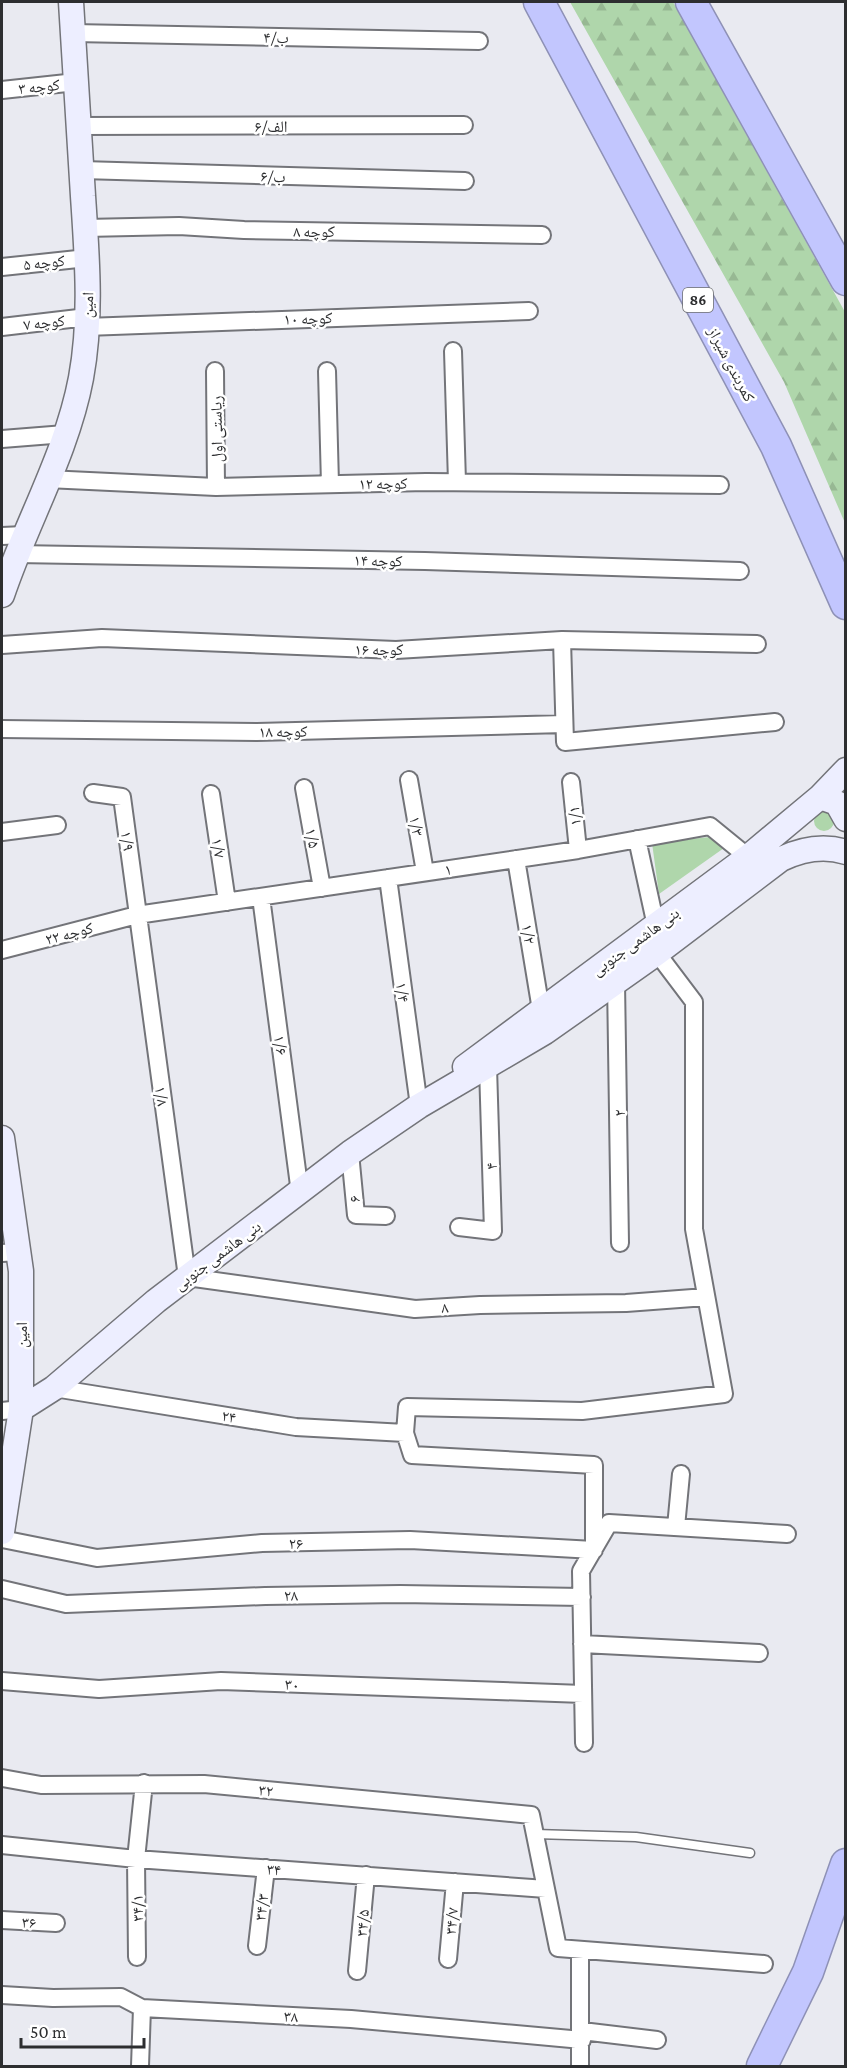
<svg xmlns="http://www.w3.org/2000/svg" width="847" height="2068" font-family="'Crimson Pro','Noto Naskh Arabic',serif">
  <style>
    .grass { fill: #afd6ab }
    .forest { fill: url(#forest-firs) }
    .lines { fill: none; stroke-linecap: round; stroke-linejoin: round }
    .lane-casing { stroke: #737479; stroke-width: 11 }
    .street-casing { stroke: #737479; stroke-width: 20 }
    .secondary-casing { stroke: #737479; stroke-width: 27 }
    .highway-casing { stroke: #8e91b6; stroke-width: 33 }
    .lane { stroke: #fff; stroke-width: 8 }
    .street { stroke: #fff; stroke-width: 16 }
    .secondary { stroke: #edeeff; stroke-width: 24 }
    .highway { stroke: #c2c6fe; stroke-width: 30 }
    .labels { text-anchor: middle; stroke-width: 5; stroke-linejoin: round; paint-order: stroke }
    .shield { fill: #fff; stroke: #6c6d6e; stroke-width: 1.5 }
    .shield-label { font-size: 15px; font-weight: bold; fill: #2d2e30 }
    .street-label { font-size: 16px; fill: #2d2e30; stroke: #fff }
  </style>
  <defs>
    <pattern id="forest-firs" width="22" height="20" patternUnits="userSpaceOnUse" patternTransform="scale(1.5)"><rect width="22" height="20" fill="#afd6ab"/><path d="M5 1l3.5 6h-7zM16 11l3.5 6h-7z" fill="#97b893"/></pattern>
  </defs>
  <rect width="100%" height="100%" fill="#e9eaf1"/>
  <path class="grass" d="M814 821a10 10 0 1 1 20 0a10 10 0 1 1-20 0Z
    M710 837 724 848 659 894 652 843Z"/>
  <path class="forest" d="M570 2H673L845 312V523L784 382Z"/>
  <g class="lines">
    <g class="lane-casing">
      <path id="lane" d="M535 1834 636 1837 750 1853"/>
    </g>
    <g class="street-casing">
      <path id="street" d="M73 33 479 41
        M2 90 76 82
        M79 126 464 125
        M82 170 465 181
        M85 228 179 226 244 230 542 235
        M2 267 87 258
        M2 327 87 317
        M86 327 529 311
        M453 351 457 482
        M215 371 216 487
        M327 371 330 484
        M2 439 65 434
        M47 479 216 487 426 482 720 485
        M2 536 24 535
        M16 554 425 561 740 571
        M562 640 565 742 775 722
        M2 645 102 638 396 650 562 640 757 644
        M2 729 257 732 564 724
        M409 780 425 872
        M571 782 578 850
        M304 788 322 888
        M93 793 122 797 187 1277 415 1309 480 1305 626 1303 706 1297
        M211 794 227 902
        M2 832 57 825
        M637 839 656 926
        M516 859 541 1010
        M388 878 419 1106
        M261 897 300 1193
        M2 950 137 915 578 850 710 826 748 857
        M616 982 620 1243
        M350 1153 356 1215 386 1216
        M459 1227 493 1231 488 1067
        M2 1253 18 1252
        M54 1388 296 1427 405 1433
        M2 1411 21 1409
        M676 1527 681 1474
        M2 1539 97 1558 262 1543 410 1540 594 1550V1465L412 1455 405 1433 407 1407 582 1411 724 1394 694 1229V1002L657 953
        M2 1589 66 1604 265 1596 400 1594 582 1597
        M582 1644 759 1653
        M2 1681 99 1689 221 1681 583 1694
        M584 1743 581 1571 609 1523 787 1534
        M2 1778 41 1785 204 1784 531 1815 558 1948 764 1964
        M2 1845 136 1859 546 1889
        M2 1920 56 1923
        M257 1946 266 1868
        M580 1950V2066
        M137 1957 136 1859 144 1783
        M448 1959 455 1882
        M357 1971 366 1875
        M2 1995 53 1998 121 1997 142 2008 351 2019 582 2040
        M582 2031 657 2040
        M140 2066 142 2008"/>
    </g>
    <g class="secondary-casing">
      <path id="secondary" d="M2 595C26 523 67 453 81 378 92 319 87 256 83 196 79 131 75 66 71 2
        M820 797 837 803 846 819
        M465 1067 748 857 820 797 846 770
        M2 1138 21 1271V1409L2 1532
        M21 1409 54 1388 156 1301 350 1153 419 1106 545 1032 657 953 781 859C802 849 824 845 846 852"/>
    </g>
    <g class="highway-casing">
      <path id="highway" d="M539 2 776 446 846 604
        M691 2 846 280
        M762 2066 808 1972 846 1864"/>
    </g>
    <use href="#lane" class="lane"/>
    <use href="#street" class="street"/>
    <use href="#secondary" class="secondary"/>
    <use href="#highway" class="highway"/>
  </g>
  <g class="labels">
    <rect class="shield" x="683" y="288" width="30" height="24" rx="4.5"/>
    <g class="shield-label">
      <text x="698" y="305">86</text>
    </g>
    <g class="street-label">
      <text transform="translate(276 37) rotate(1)" y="6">۴/ب</text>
      <text transform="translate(39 86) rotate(-6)" y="6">کوچه ۳</text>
      <text x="271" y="132">۶/الف</text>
      <text transform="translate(273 176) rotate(2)" y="6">ب/۶</text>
      <text x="314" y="237">کوچه ۸</text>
      <text transform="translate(44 262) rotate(-6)" y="6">کوچه ۵</text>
      <text transform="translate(87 305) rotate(-88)" y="6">امین</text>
      <text transform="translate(308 318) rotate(-2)" y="6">کوچه ۱۰</text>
      <text transform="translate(44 322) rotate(-6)" y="6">کوچه ۷</text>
      <text transform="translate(732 364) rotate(62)" y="6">کمربندی شیراز</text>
      <text transform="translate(216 429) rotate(-91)" y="6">ریاستی اول</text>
      <text transform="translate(383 483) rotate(-1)" y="6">کوچه ۱۲</text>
      <text transform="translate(378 560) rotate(1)" y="6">کوچه ۱۴</text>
      <text x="379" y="655">کوچه ۱۶</text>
      <text transform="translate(283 731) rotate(-1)" y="6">کوچه ۱۸</text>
      <text transform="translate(574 816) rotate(-96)" y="6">۱/۱</text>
      <text transform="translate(417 826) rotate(80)" y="6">۱/۳</text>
      <text transform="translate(313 838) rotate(79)" y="6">۱/۵</text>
      <text transform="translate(128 841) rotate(83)" y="6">۱/۹</text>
      <text transform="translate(219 848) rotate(81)" y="6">۱/۷</text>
      <text transform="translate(448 869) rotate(-8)" y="6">۱</text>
      <text transform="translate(69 933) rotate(-15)" y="6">کوچه ۲۲</text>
      <text transform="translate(529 934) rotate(81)" y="6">۱/۲</text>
      <text transform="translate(635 941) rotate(-36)" y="6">بنی هاشمی جنوبی</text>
      <text transform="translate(403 992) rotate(82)" y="6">۱/۴</text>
      <text transform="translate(281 1045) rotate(82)" y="6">۱/۶</text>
      <text transform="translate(162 1096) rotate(82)" y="6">۱/۸</text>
      <text transform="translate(619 1113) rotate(-91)" y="6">۲</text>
      <text transform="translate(491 1166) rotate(-92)" y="6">۴</text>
      <text transform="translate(354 1199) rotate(-95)" y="6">۶</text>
      <text transform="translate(217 1255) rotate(-37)" y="6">بنی هاشمی جنوبی</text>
      <text transform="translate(445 1307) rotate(-4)" y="6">۸</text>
      <text transform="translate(21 1335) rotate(-90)" y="6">امین</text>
      <text transform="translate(229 1416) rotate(9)" y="6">۲۴</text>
      <text x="296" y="1549">۲۶</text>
      <text transform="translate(291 1595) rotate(-1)" y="6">۲۸</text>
      <text transform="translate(292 1684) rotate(3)" y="6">۳۰</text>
      <text transform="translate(266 1790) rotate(5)" y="6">۳۲</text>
      <text transform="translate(274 1869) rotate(4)" y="6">۳۴</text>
      <text transform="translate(261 1907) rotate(-83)" y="6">۳۴/۳</text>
      <text transform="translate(137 1908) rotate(-91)" y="6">۳۴/۱</text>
      <text transform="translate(451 1921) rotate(-85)" y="6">۳۴/۷</text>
      <text transform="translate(29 1922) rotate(3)" y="6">۳۶</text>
      <text transform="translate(362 1923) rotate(-85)" y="6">۳۴/۵</text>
      <text transform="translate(291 2016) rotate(3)" y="6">۳۸</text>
    </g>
  </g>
  <rect width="847" height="2068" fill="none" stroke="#2d2e30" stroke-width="6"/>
  <path d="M21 2038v9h123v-9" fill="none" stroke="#2d2e30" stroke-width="3"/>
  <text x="30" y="2038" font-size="18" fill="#2d2e30" stroke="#ffffff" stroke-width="4.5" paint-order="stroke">50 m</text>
</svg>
